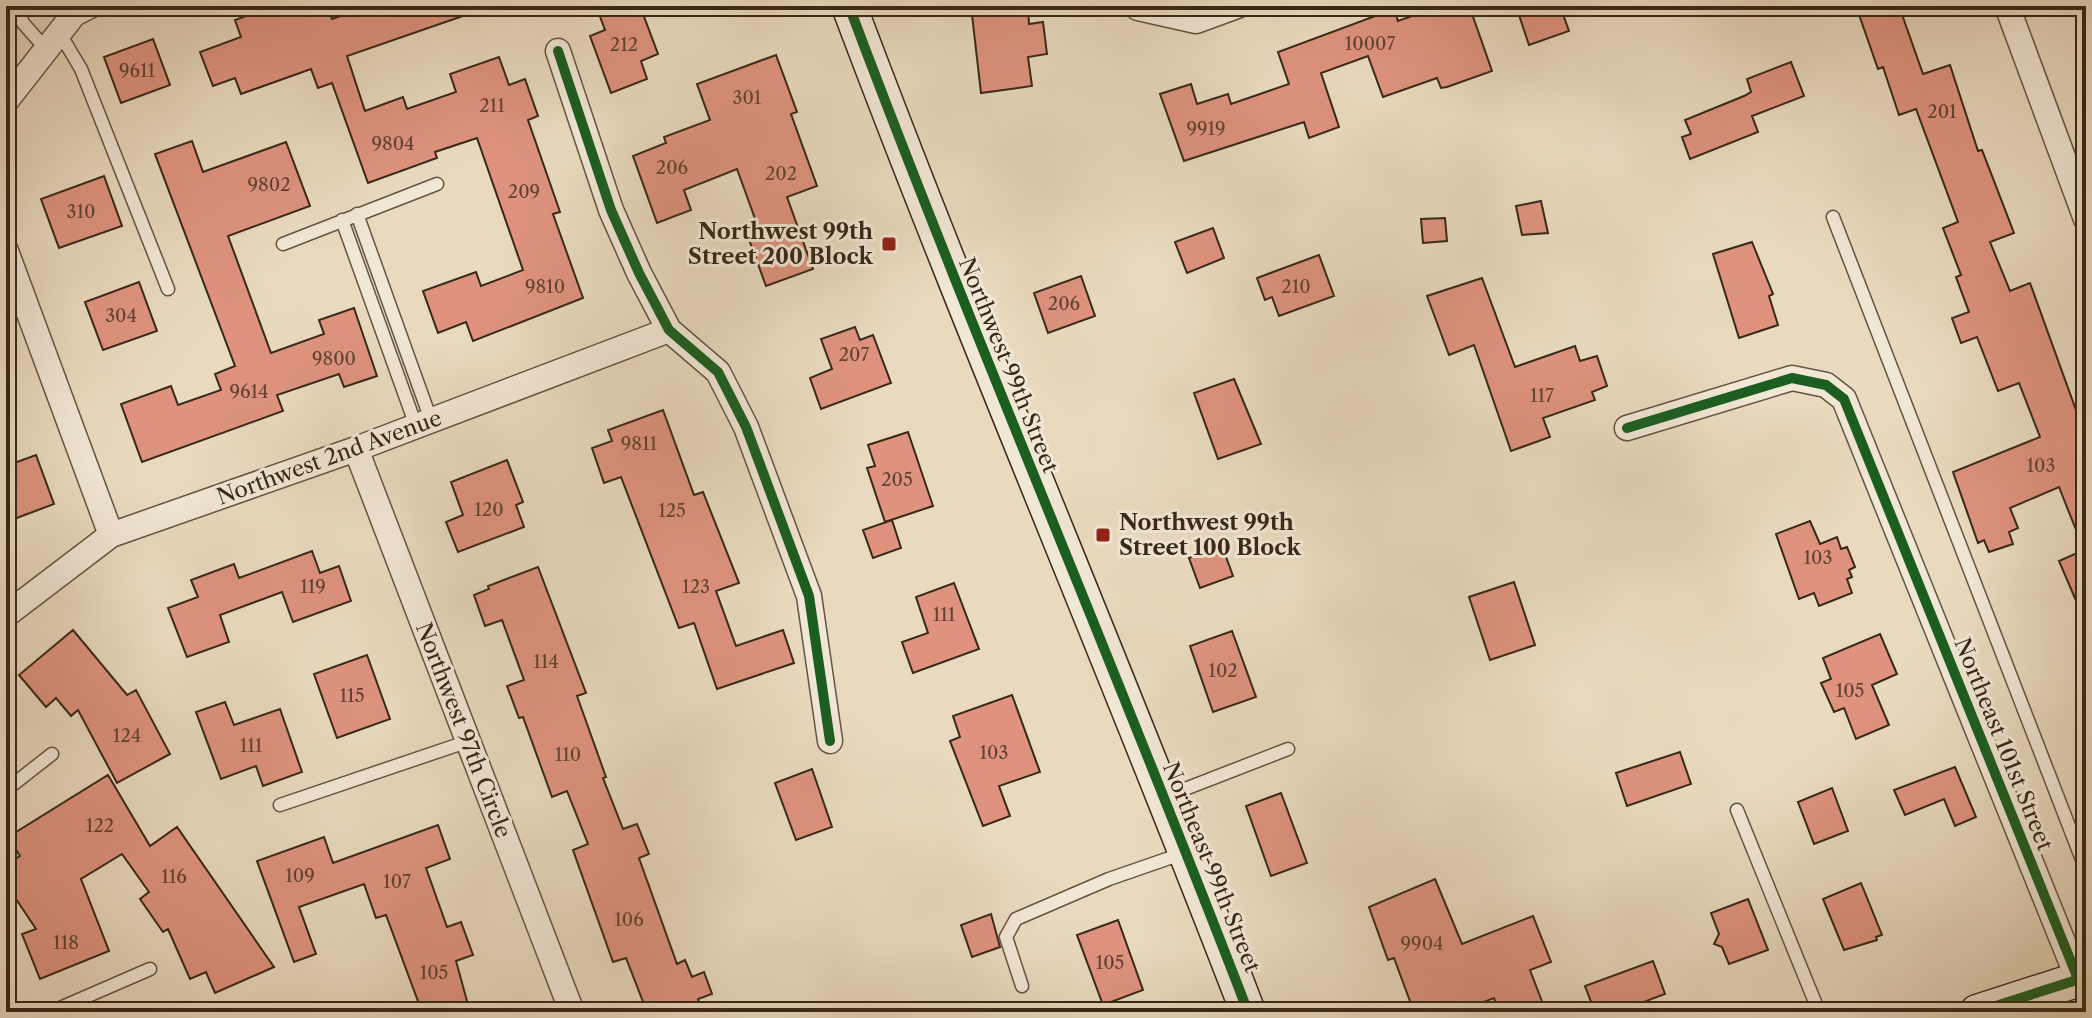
<svg xmlns="http://www.w3.org/2000/svg" width="2092" height="1018" font-family="'Libre Caslon Text',serif">
  <style>
    .building { fill: #df937f; stroke: #372817; stroke-width: 2 }
    .lines { fill: none; stroke-linecap: round; stroke-linejoin: round }
    .lane-casing { stroke: #645441; stroke-width: 15 }
    .street-casing { stroke: #645441; stroke-width: 27 }
    .secondary-casing { stroke: #372817; stroke-width: 37 }
    .lane { stroke: #f1e7d5; stroke-width: 12 }
    .street { stroke: #f1e7d5; stroke-width: 24 }
    .secondary { stroke: #f1e7d5; stroke-width: 34 }
    .cycleway-casing { stroke: #f1e7d5; stroke-width: 15 }
    .cycleway { stroke: #1b5e20; stroke-width: 10 }
    .poi-dot { fill: #8f2418; stroke: #f1e7d5; stroke-width: 3 }
    .labels { text-anchor: middle; stroke-width: 6; stroke-linejoin: round; paint-order: stroke }
    .number-label { font-size: 18px; fill: #614331 }
    .poi-label { font-size: 22px; font-weight: bold; fill: #372817; stroke: #f1e7d5; text-anchor: end }
    .street-label { font-size: 22px; fill: #372817; stroke: #f1e7d5 }
  </style>
  <rect width="100%" height="100%" fill="#e9dabf"/>
  <filter id="stains"><feTurbulence type="fractalNoise" baseFrequency=".0025" numOctaves="4"/><feColorMatrix values="0 0 0 0 .2 0 0 0 0 .09 0 0 0 0 .02 0 0 0 .5 -.17"/></filter>
  <radialGradient id="worn" r=".72"><stop offset=".6" stop-color="#630" stop-opacity="0"/><stop offset="1" stop-color="#630" stop-opacity=".3"/></radialGradient>
  <path class="building" d="M273 6H328L332 19 370 6H479L480 10 347 56 365 111 403 97 407 109 456 92 450 74 499 57 509 85 525 79 538 116 528 120 560 212 553 214 583 298 473 341 466 322 438 333 423 291 476 272 481 286 523 270 477 138 435 152 437 158 368 183 332 83 318 88 311 69 241 94 235 78 213 86 200 52 241 37 235 20Z
    M612 6H640L658 54 641 61 647 79 611 93 590 36 605 30 598 11Z
    M971 6H1028L1029 24 1043 22 1047 54 1028 57 1032 86 981 93Z
    M1440 6H1452L1455 16 1471 11 1492 71 1447 87 1441 88 1437 78 1383 97 1368 56 1321 73 1339 127 1309 138 1304 122 1184 161 1160 94 1191 84 1197 104 1228 94 1231 104 1289 84 1278 52 1394 9 1398 21Z
    M1516 6H1560L1569 31 1529 45Z
    M1856 6H1899L1923 74 1950 65 1978 151 1982 150 2014 233 1990 242 2010 291 2030 283 2080 421 2086 418V624L2059 561 2084 550 2059 487 2010 508 2018 528 2009 532 2013 544 1989 552 1984 540 1978 543 1953 472 2040 437 2019 383 1998 391 1977 337 1961 343 1952 318 1969 312 1956 277 1961 275 1943 228 1958 222 1916 109 1899 115 1883 67 1878 69Z
    M153 39 170 85 121 103 104 57Z
    M776 55 797 112 791 114 817 186 787 197 813 269 766 286 746 231 758 227 737 169 684 190 691 210 657 223 633 156 666 143 664 137 710 120 697 84Z
    M1791 62 1804 96 1752 116 1758 132 1690 159 1682 137 1691 134 1685 120 1744 96 1751 92 1747 79Z
    M192 141 203 172 286 142 310 206 228 236 271 353 324 334 319 320 354 308 377 376 344 387 339 374 277 395 283 411 142 462 121 404 171 386 178 405 221 390 215 374 235 366 155 154Z
    M104 176 122 226 59 248 41 199Z
    M1541 201 1548 233 1522 235 1516 206Z
    M1445 218 1447 241 1423 243 1421 219Z
    M1213 228 1224 258 1187 273 1175 242Z
    M1752 242 1773 294 1769 296 1778 325 1739 338 1713 254Z
    M1319 255 1334 296 1279 316 1272 297 1265 300 1257 278Z
    M1081 276 1095 316 1048 333 1034 293Z
    M1482 278 1515 367 1575 346 1580 361 1597 356 1607 386 1592 392 1595 400 1543 418 1550 437 1511 451 1474 345 1449 355 1427 296Z
    M139 282 157 331 103 350 85 302Z
    M855 327 860 340 873 335 891 383 821 409 810 378 832 369 821 339Z
    M1234 379 1261 444 1218 459 1194 393Z
    M663 410 694 495 703 492 739 583 716 591 736 646 783 630 794 663 717 689 694 623 679 628 621 477 604 483 592 448 612 441 608 430Z
    M908 432 933 506 885 522 867 468 875 466 868 445Z
    M36 455 54 504 6 522V466Z
    M507 460 523 502 516 505 524 527 458 552 446 522 463 515 451 482Z
    M892 520 901 548 873 558 863 530Z
    M1810 521 1820 544 1837 537 1841 549 1847 547 1855 567 1849 570 1852 577 1847 579 1852 593 1819 606 1814 593 1799 599 1776 534Z
    M1222 546 1233 576 1200 588 1189 558Z
    M312 551 320 573 339 566 351 601 293 622 282 592 220 615 229 642 187 657 168 608 198 597 191 580 234 564 239 578Z
    M538 567 586 693 577 696 606 777 603 778 623 829 637 824 649 854 639 858 677 964 685 960 692 977 704 972 712 994 698 999 703 1012H647L626 958 613 962 573 850 588 844 567 791 552 797 523 717 519 718 507 686 524 680 502 620 485 626 474 595 489 589 488 586Z
    M1514 582 1535 645 1490 660 1469 597Z
    M954 583 979 649 913 673 902 642 928 633 916 597Z
    M73 630 127 695 136 690 170 754 117 783 78 710 71 716 56 698 46 707 19 675Z
    M1232 631 1256 697 1213 712 1190 646Z
    M1880 634 1897 674 1872 685 1889 725 1856 739 1844 708 1834 712 1821 683 1831 679 1823 658Z
    M367 655 390 719 337 738 314 674Z
    M1012 695 1040 772 999 786 1010 816 983 826 950 741 960 737 953 716Z
    M225 702 234 725 280 709 302 772 263 786 256 766 221 779 196 712Z
    M1680 752 1691 784 1627 806 1616 773Z
    M1955 767 1976 817 1955 826 1944 799 1905 815 1894 790Z
    M812 769 832 827 796 840 775 783Z
    M108 775 150 846 177 827 274 967 215 993 206 972 190 979 168 929 163 932 140 899 149 892 122 854 81 879 109 951 40 979 22 934 36 929 6 884V865L20 856 8 837Z
    M1832 788 1848 831 1814 844 1798 802Z
    M1281 793 1307 863 1271 876 1246 806Z
    M438 825 450 859 426 868 447 927 461 922 473 955 456 961 470 1012H422L386 915 376 918 364 884 299 907 316 954 294 962 257 861 324 837 333 863Z
    M1435 879 1462 944 1533 916 1551 962 1530 970 1546 1012H1499L1494 998 1457 1012H1414L1394 958 1388 960 1369 907Z
    M1861 883 1882 935 1876 937 1877 940 1844 950 1823 899Z
    M1748 899 1768 950 1729 964 1722 947 1714 944 1719 934 1711 913Z
    M991 914 1000 947 972 957 961 925Z
    M1118 920 1143 990 1103 1005 1077 935Z
    M1653 961 1665 994 1646 1001 1650 1012H1595L1585 986Z"/>
  <g class="lines">
    <g class="lane-casing">
      <path id="lane" d="M17 6 23 23 46 49
        M59 32 81 69 168 289
        M357 214 431 420
        M1833 217 2086 870
        M342 220 416 426
        M283 244 437 184
        M6 790 52 754
        M1167 796 1288 749
        M280 805 469 741
        M1737 810 1819 1012
        M1022 986 1006 937 1016 919 1109 879 1184 853
        M51 1012 150 969"/>
    </g>
    <g class="street-casing">
      <path id="street" d="M2007 6 2086 219
        M1138 8 1196 21 1237 6
        M558 51 611 210 639 273 669 330 718 372 746 427 809 596 830 741
        M6 101 74 14 90 6
        M6 251 111 535
        M1627 428 1792 378 1826 385 1844 399 2078 979
        M356 449 572 1012
        M6 615 111 535 356 449 669 330"/>
    </g>
    <g class="secondary-casing">
      <path id="secondary" d="M849 6C976 344 1119 675 1248 1012
        M1977 1012 2086 977"/>
    </g>
    <use href="#lane" class="lane"/>
    <use href="#street" class="street"/>
    <use href="#secondary" class="secondary"/>
    <g class="cycleway-casing">
      <path id="cycleway" d="M849 6C976 344 1119 675 1248 1012
        M558 51 611 210 639 273 669 330 718 372 746 427 809 596 830 741
        M1627 428 1792 378 1826 385 1844 399 2078 979
        M1977 1012 2086 977"/>
    </g>
    <use href="#cycleway" class="cycleway"/>
  </g>
  <g class="poi-dot">
    <rect x="881" y="236" width="16" height="16" rx="4"/>
    <rect x="1095" y="527" width="16" height="16" rx="4"/>
  </g>
  <g class="labels">
    <g class="number-label">
      <text x="1370" y="50">10007</text>
      <text x="624" y="51">212</text>
      <text x="137" y="77">9611</text>
      <text x="747" y="104">301</text>
      <text x="492" y="112">211</text>
      <text x="1942" y="118">201</text>
      <text x="1206" y="135">9919</text>
      <text x="393" y="150">9804</text>
      <text x="672" y="174">206</text>
      <text x="781" y="180">202</text>
      <text x="269" y="191">9802</text>
      <text x="524" y="198">209</text>
      <text x="81" y="218">310</text>
      <text x="545" y="293">9810</text>
      <text x="1296" y="293">210</text>
      <text x="1064" y="310">206</text>
      <text x="121" y="322">304</text>
      <text x="854" y="361">207</text>
      <text x="334" y="365">9800</text>
      <text x="249" y="398">9614</text>
      <text x="1542" y="402">117</text>
      <text x="639" y="450">9811</text>
      <text x="2041" y="472">103</text>
      <text x="897" y="486">205</text>
      <text x="489" y="516">120</text>
      <text x="672" y="517">125</text>
      <text x="1818" y="564">103</text>
      <text x="313" y="593">119</text>
      <text x="696" y="593">123</text>
      <text x="944" y="621">111</text>
      <text x="546" y="668">114</text>
      <text x="1223" y="677">102</text>
      <text x="1850" y="697">105</text>
      <text x="352" y="702">115</text>
      <text x="127" y="742">124</text>
      <text x="251" y="752">111</text>
      <text x="994" y="759">103</text>
      <text x="568" y="761">110</text>
      <text x="100" y="832">122</text>
      <text x="300" y="882">109</text>
      <text x="174" y="883">116</text>
      <text x="397" y="888">107</text>
      <text x="629" y="926">106</text>
      <text x="66" y="949">118</text>
      <text x="1422" y="950">9904</text>
      <text x="1110" y="969">105</text>
      <text x="434" y="979">105</text>
    </g>
    <g class="poi-label">
      <text x="873" y="239">Northwest 99th<tspan x="873" dy="25">Street 200 Block</tspan></text>
      <text x="1119" y="530" text-anchor="start">Northwest 99th<tspan x="1119" dy="25">Street 100 Block</tspan></text>
    </g>
    <g class="street-label">
      <text transform="translate(1009 365) rotate(68)" y="8">Northwest 99th Street</text>
      <text transform="translate(329 457) rotate(-20)" y="8">Northwest 2nd Avenue</text>
      <text transform="translate(464 730) rotate(69)" y="8">Northwest 97th Circle</text>
      <text transform="translate(2004 744) rotate(68)" y="8">Northeast 101st Street</text>
      <text transform="translate(1212 867) rotate(68)" y="8">Northeast 99th Street</text>
    </g>
  </g>
  <rect width="2092" height="1018" fill="none" stroke="#e9dabf" stroke-width="32"/>
  <rect x="8" y="8" width="2076" height="1002" fill="none" stroke="#372817" stroke-width="4"/>
  <rect x="16" y="16" width="2060" height="986" fill="none" stroke="#372817" stroke-width="2"/>
  <rect width="100%" height="100%" filter="url(#stains)"/>
  <rect width="100%" height="100%" fill="url(#worn)"/>
</svg>
